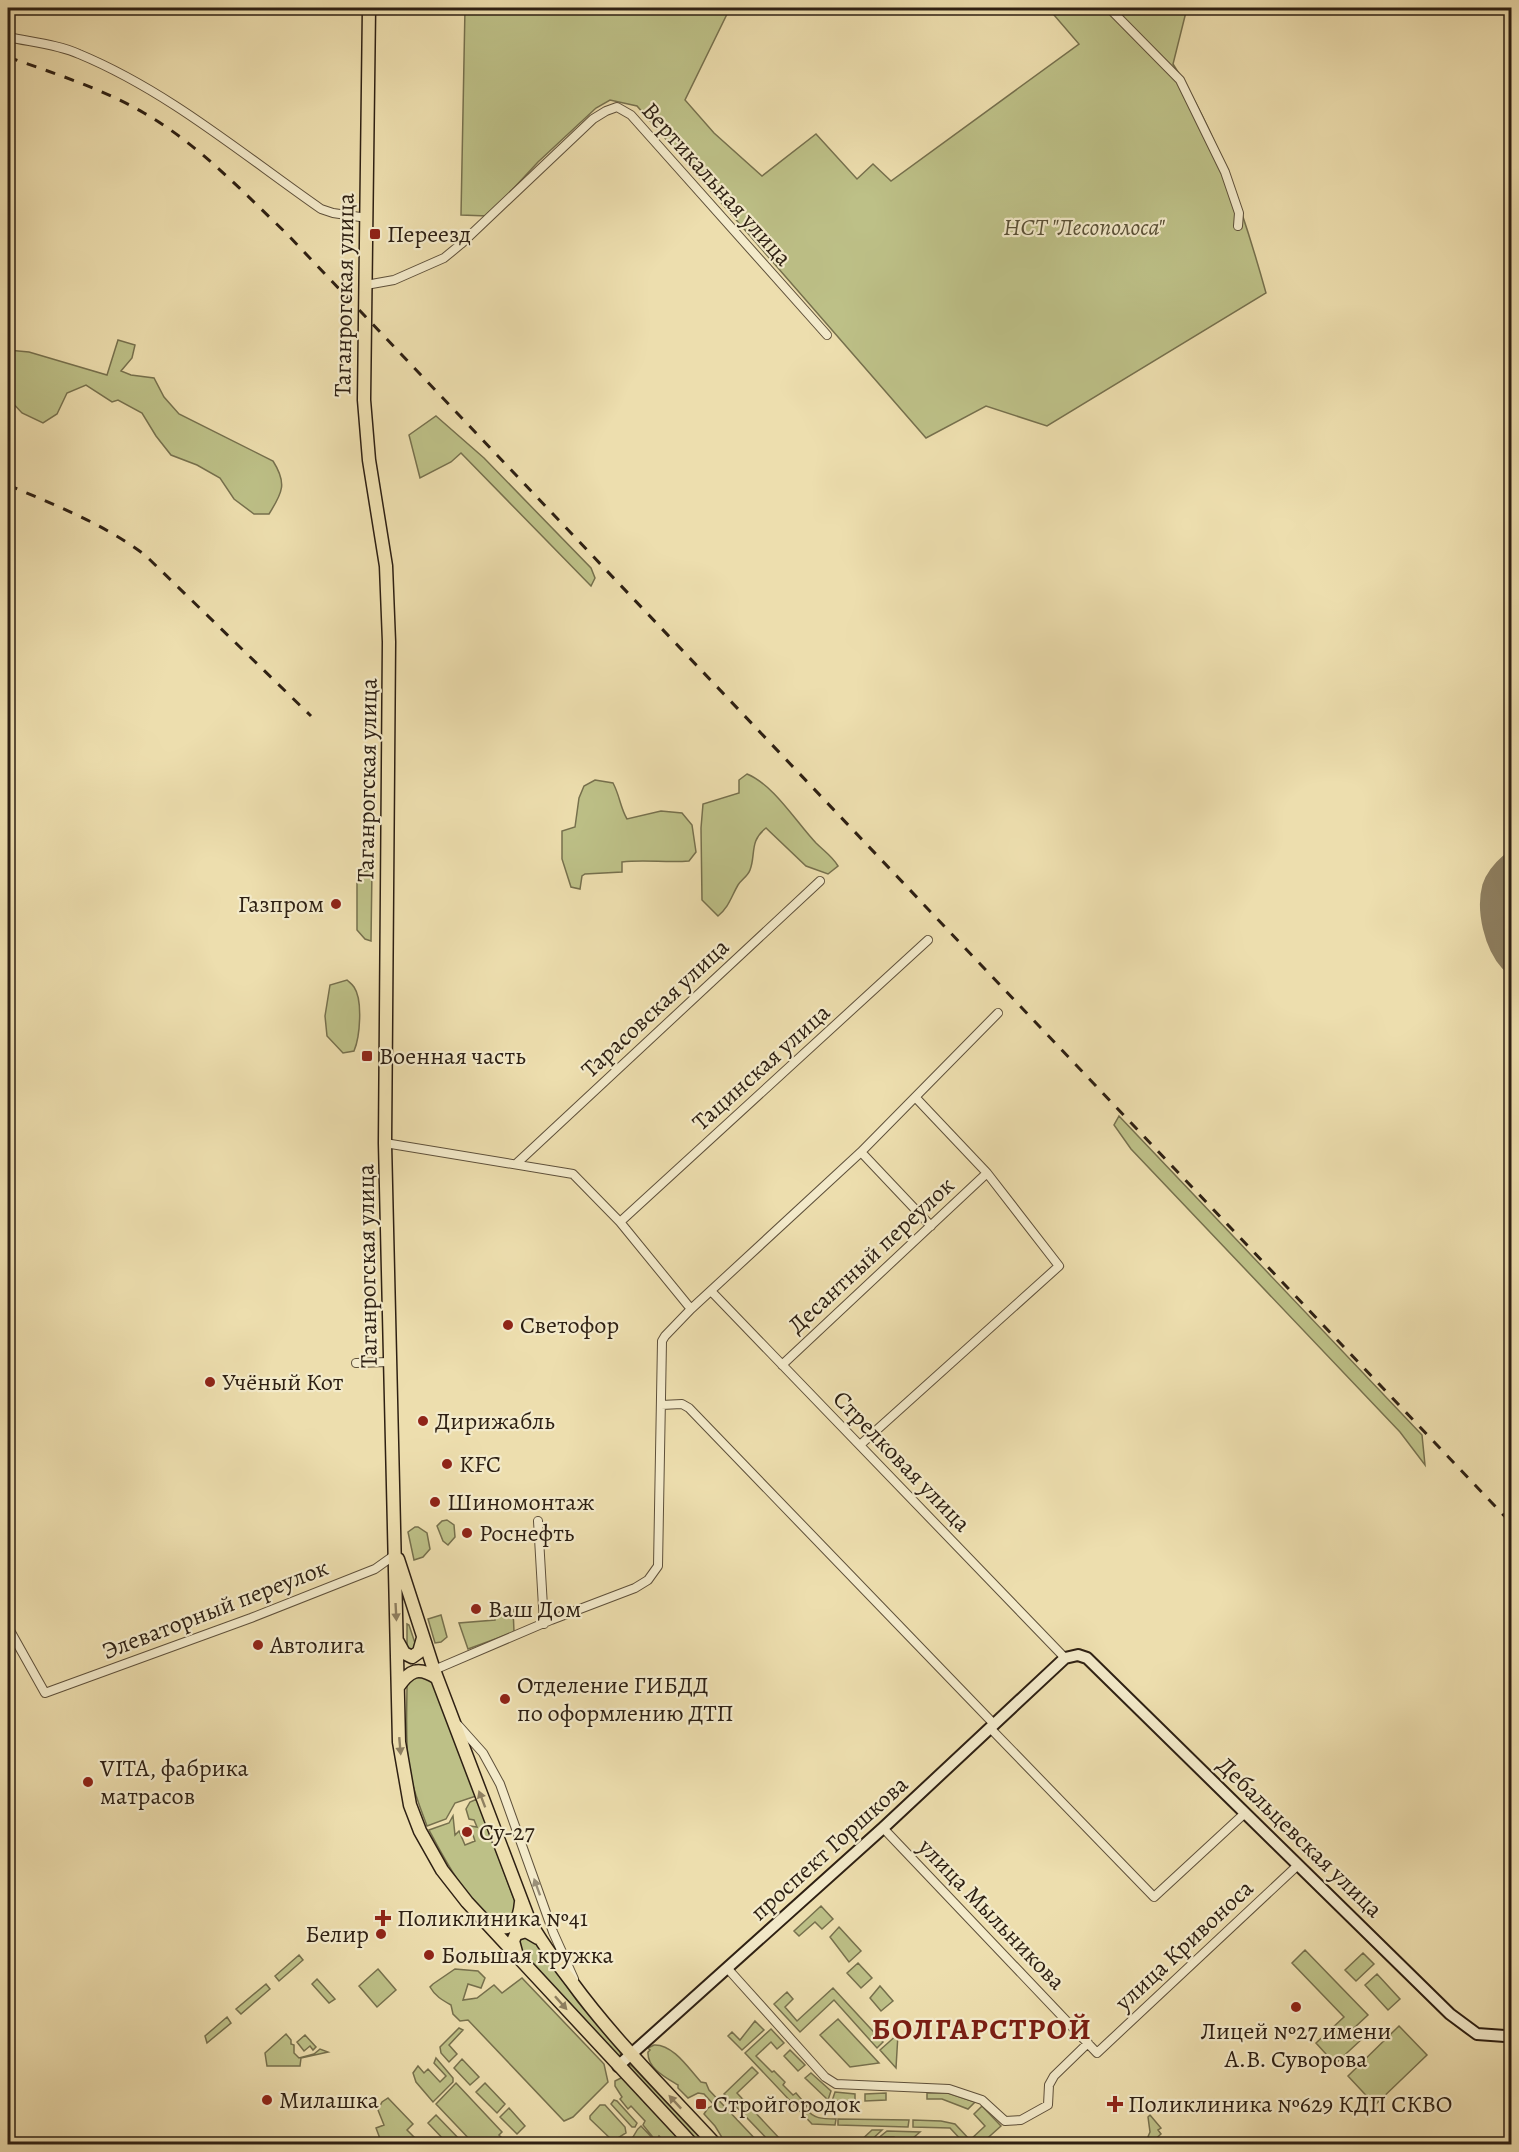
<svg xmlns="http://www.w3.org/2000/svg" width="1519" height="2152" font-family="Alegreya,serif">
  <style>
    .green { fill: #bdc087; stroke: #76704d; stroke-width: 1.5 }
    .lines { fill: none; stroke-linecap: round; stroke-linejoin: round }
    .taxiway { stroke: #8e7f60; stroke-width: 26 }
    .street-casing { stroke: #5e503a; stroke-width: 10 }
    .secondary-casing { stroke: #2e2013; stroke-width: 14 }
    .primary-casing { stroke: #2e2013; stroke-width: 15 }
    .street { stroke: #f3eaca; stroke-width: 8 }
    .secondary { stroke: #f3eaca; stroke-width: 10 }
    .primary { stroke: #eddeae; stroke-width: 12 }
    .rail { stroke: #2e2013; stroke-width: 3; stroke-dasharray: 10 10; stroke-linecap: butt }
    .oneway { fill: #8e7f60 }
    .oneway2 { fill: #9a8f78 }
    .poi-dot { fill: #8f2418; stroke: #f3eaca; stroke-width: 2 }
    .labels { text-anchor: middle; stroke-width: 4.5; stroke-linejoin: round; paint-order: stroke }
    .street-label { font-size: 24px; fill: #2e2013; stroke: #f3eaca }
    .park-label { font-size: 24px; font-style: italic; fill: #595036; stroke: #f3eaca }
    .poi-label { font-size: 24px; fill: #2e2013; stroke: #f3eaca; text-anchor: start }
    .district-label { font-size: 30px; font-weight: bold; letter-spacing: 1.5px; fill: #7a1f14; stroke: #f3eaca }
  </style>
  <rect width="100%" height="100%" fill="#eddeae"/>
  <filter id="stains"><feTurbulence type="fractalNoise" baseFrequency=".00333" numOctaves="4"/><feColorMatrix values="0 0 0 0 .2 0 0 0 0 .09 0 0 0 0 .02 0 0 0 .5 -.17"/></filter>
  <radialGradient id="worn" r=".72"><stop offset=".6" stop-color="#630" stop-opacity="0"/><stop offset="1" stop-color="#630" stop-opacity=".3"/></radialGradient>
  <path class="green" d="M465 8H730L685 100 714 133 762 176 816 134 857 179 873 164 891 181 1079 44 1048 8H1187L1173 64C1218 134 1244 214 1266 293L1047 426 986 406 926 438 637 106 610 100 596 108 538 162 488 216 461 215Z
    M118 340 135 345 132 358 121 371 131 375 154 378 164 397 179 414 273 461C287 483 283 492 269 514H254L234 499 220 478 197 465 171 455 156 436 142 413 118 400 112 402 86 385 67 393 57 414 43 423 22 413 8 398V350L29 352 107 375Z
    M436 416 484 458 591 568 595 578 591 586 461 453 451 462 420 478 409 435Z
    M747 774C774 785 796 822 816 843 824 851 832 856 838 866L828 874 806 866 766 828C749 841 756 855 750 870 748 876 741 880 738 885 731 897 729 907 718 916L702 900 701 828 703 804 739 793V780Z
    M595 780 613 783C620 796 620 807 627 819L661 811 682 813 692 825 696 852 689 861C666 863 644 859 622 862V872L585 874 582 876 580 889 571 887 562 859V831L575 827 579 798 584 786Z
    M372 869 371 941 365 939 357 930V880L364 872Z
    M347 980C349 982 352 984 354 987 363 1000 360 1037 354 1051L343 1053 327 1036 325 1016 330 985Z
    M1119 1116 1422 1435 1425 1465 1400 1432 1131 1149 1114 1125Z
    M447 1520 454 1525 455 1537 448 1545 443 1541 437 1526 442 1521Z
    M415 1527H418L427 1533 430 1549 423 1557 414 1560 408 1532Z
    M495 1607 513 1608 514 1632 468 1649 459 1623 495 1620Z
    M441 1615 447 1637 441 1642 435 1643 428 1619Z
    M407 1624 409 1625 416 1646 411 1651 407 1649Z
    M430 1676 476 1796 455 1803 446 1819 427 1826C420 1807 412 1788 409 1768 405 1740 407 1711 407 1683L411 1677Z
    M477 1799 518 1910 507 1924C472 1914 445 1860 429 1830L449 1823 453 1816 455 1835 459 1831 465 1845 475 1841 470 1826 477 1827 474 1820 469 1819 466 1809 470 1802Z
    M821 1906 833 1919 822 1929 815 1922 799 1936 794 1931Z
    M839 1927 861 1951 849 1962 830 1937Z
    M517 1935 532 1937 578 2002 620 2052 621 2056 618 2057 516 1946Z
    M1305 1950 1368 2015 1354 2028 1363 2038 1335 2064 1316 2043 1344 2017 1292 1963Z
    M1363 1953 1374 1964 1356 1981 1345 1970Z
    M299 1955 303 1960 279 1981 275 1976Z
    M858 1963 872 1978 861 1988 847 1973Z
    M378 1969 396 1990 377 2007 359 1986Z
    M455 1969 478 1971 485 1978 481 1988 468 1984 463 2000 477 1998 494 1985 502 1993 522 1978 604 2064 608 2082 573 2117 564 2121 468 2020 460 2021 453 2014 451 2005C442 2000 435 1996 430 1987L433 1984Z
    M1377 1974 1400 1999 1388 2010 1365 1985Z
    M317 1979 335 1999 329 2003 312 1984Z
    M266 1984 270 1989 241 2014 236 2009Z
    M880 1986 893 2001 881 2011 870 1998Z
    M833 1988 883 2042 877 2048 834 2000 800 2032 774 2004 787 1992 793 1999 785 2007 797 2021Z
    M227 2017 231 2023 207 2043 205 2036Z
    M838 2019 879 2063 850 2067 820 2035Z
    M755 2021 764 2030 742 2050 728 2036 732 2032 740 2040Z
    M1399 2026 1427 2055 1375 2105 1348 2076Z
    M459 2028 463 2030 449 2045 457 2054 449 2062 441 2053 440 2047Z
    M771 2029 784 2043 777 2049 771 2042 756 2056 772 2072 774 2071 785 2082 783 2085 793 2095 796 2093 807 2106 805 2108C814 2119 822 2119 836 2119L835 2125 812 2124 745 2053Z
    M286 2034 291 2040V2044L294 2045V2053L299 2058 314 2054 320 2049 328 2052 301 2058 300 2066H267L265 2053Z
    M898 2034 896 2068 880 2050Z
    M305 2035 316 2047 313 2050 310 2046 304 2051 297 2042Z
    M654 2045C673 2044 689 2069 701 2082L706 2083 709 2090 760 2144H723L721 2143 723 2139 715 2126 704 2114 708 2108 714 2105 704 2094 698 2093 688 2098 678 2088V2085C665 2077 647 2068 648 2052L650 2050 648 2048Z
    M790 2050 805 2065 798 2071 784 2056Z
    M436 2058 453 2078V2082L433 2102 416 2082 413 2073 418 2066 424 2073 428 2069 440 2082 446 2076 434 2063Z
    M462 2059 479 2077 470 2085 454 2068Z
    M630 2065 632 2066 706 2144H699L628 2069Z
    M752 2067 758 2073 737 2093 780 2139 775 2144H772L724 2094Z
    M811 2073 831 2091 828 2100 805 2078Z
    M623 2077 644 2097V2102L659 2115 671 2131H676L684 2144H667L659 2136 656 2141 643 2125 645 2121 631 2106 628 2109 620 2099 622 2097 615 2086V2081Z
    M456 2083 502 2132 499 2135 504 2140V2144H474L436 2104Z
    M485 2083 505 2104 497 2113 476 2092Z
    M835 2092 855 2094V2101H832Z
    M886 2093V2100L865 2101V2094Z
    M927 2093H948L975 2102 968 2109 942 2099H927Z
    M388 2098 413 2124 407 2130 421 2144H382L376 2128 384 2125 378 2110 382 2102Z
    M614 2100 617 2101 637 2123 635 2127H632L611 2104Z
    M600 2105H605L625 2127 626 2133 613 2141 590 2119V2116Z
    M982 2106 1001 2126 981 2144H965L950 2128 913 2127V2120L941 2121 955 2124 970 2140 985 2126 974 2114Z
    M509 2108 525 2126 517 2134 500 2117Z
    M436 2115 464 2144H448L428 2123Z
    M1150 2115 1161 2128 1158 2130 1161 2134 1150 2144H1145L1150 2132 1148 2117Z
    M838 2119 909 2120 908 2127 838 2125Z
    M641 2126 658 2144H625C637 2137 633 2132 641 2126Z
    M872 2130H882L867 2144H857Z
    M887 2131 920 2132 906 2144H901L894 2137H885L877 2144H871Z"/>
  <g class="lines">
    <path class="taxiway" d="M1512 865C1505 871 1498 879 1495 888 1489 910 1497 943 1512 960"/>
    <g class="street-casing">
      <path id="street" d="M1109 8 1180 80 1225 172 1239 213 1238 226
        M8 37C30 42 57 44 79 54 168 91 242 154 321 209L333 213 367 218
        M366 285 394 280 444 258 461 244 593 119 606 111 617 107 631 115 827 335
        M385 1143 573 1174 620 1222 691 1309
        M861 1152 931 1226
        M516 1164 820 881
        M620 1222 928 940
        M711 1291 1065 1658
        M356 1363 389 1362
        M782 1365 987 1173
        M661 1405 682 1404 689 1408 993 1723
        M860 1445 1059 1266 987 1173 916 1098
        M538 1521 544 1624
        M8 1627 45 1693 251 1618 375 1569 396 1554
        M434 1670 551 1620 635 1588 648 1580 658 1566 662 1341 665 1336 691 1309 861 1152 998 1013
        M458 1725 483 1753 500 1784 553 1932 574 1979
        M990 1728 1154 1897 1245 1813
        M883 1828 1097 2053 1298 1865
        M728 1969 825 2077 836 2084 949 2089 982 2100 1005 2121 1021 2120 1048 2105 1049 2085 1054 2076 1088 2043"/>
    </g>
    <g class="secondary-casing">
      <path id="secondary" d="M618 2066 883 1828 1065 1658 1078 1655 1087 1658 1450 2014 1477 2034 1505 2036 1512 2034"/>
    </g>
    <g class="primary-casing">
      <path id="primary" d="M369 8 364 400 369 460 386 566 389 642 385 1143 399 1742 410 1805 420 1831 442 1870 467 1902 692 2144
        M398 1559 434 1670 529 1920C541 1942 556 1962 571 1981 614 2040 666 2091 715 2144
        M398 1642 404 1653 412 1657 419 1652 423 1638
        M398 1687C410 1670 418 1666 437 1678
        M488 1924C510 1932 519 1926 521 1902
        M516 1952 513 1941 516 1934 526 1931 538 1938"/>
    </g>
    <use href="#street" class="street"/>
    <use href="#secondary" class="secondary"/>
    <use href="#primary" class="primary"/>
    <path class="rail" d="M8 57C53 73 101 88 144 113 198 144 242 191 287 234L1512 1524
      M8 485C55 505 104 524 145 555L311 716"/>
  </g>
  <defs><path id="oneway-solid" d="M-6-.8H1V-3.2L6.5 0L1 3.2V.8H-6Z" transform="scale(1.5)"/></defs>
  <g class="oneway">
    <use href="#oneway-solid" transform="translate(396 1612) rotate(87)"/>
    <use href="#oneway-solid" transform="translate(400 1746) rotate(85)"/>
    <use href="#oneway-solid" transform="translate(482 1799) rotate(-111)"/>
    <use href="#oneway-solid" transform="translate(561 2003) rotate(48)"/>
    <use href="#oneway-solid" transform="translate(675 2102) rotate(-133)"/>
  </g>
  <use class="oneway2" href="#oneway-solid" transform="translate(537 1887) rotate(-110)"/>
  <g class="poi-dot">
    <rect x="369" y="228" width="12" height="12" rx="3"/>
    <circle cx="336" cy="904" r="6"/>
    <rect x="361" y="1050" width="12" height="12" rx="3"/>
    <circle cx="508" cy="1325" r="6"/>
    <circle cx="210" cy="1382" r="6"/>
    <circle cx="423" cy="1421" r="6"/>
    <circle cx="447" cy="1464" r="6"/>
    <circle cx="435" cy="1502" r="6"/>
    <circle cx="467" cy="1533" r="6"/>
    <circle cx="476" cy="1609" r="6"/>
    <circle cx="258" cy="1645" r="6"/>
    <circle cx="505" cy="1699" r="6"/>
    <circle cx="88" cy="1782" r="6"/>
    <circle cx="467" cy="1832" r="6"/>
    <path d="M380 1909h6v6h6v6h-6v6h-6v-6h-6v-6h6z"/>
    <circle cx="381" cy="1934" r="6"/>
    <circle cx="429" cy="1955" r="6"/>
    <circle cx="1296" cy="2007" r="6"/>
    <circle cx="267" cy="2100" r="6"/>
    <rect x="695" y="2098" width="12" height="12" rx="3"/>
    <path d="M1112 2095h6v6h6v6h-6v6h-6v-6h-6v-6h6z"/>
  </g>
  <g class="labels">
    <g class="street-label">
      <text transform="translate(717 184) rotate(48)" y="8">Вертикальная улица</text>
      <text transform="translate(344 295) rotate(-89)" y="8">Таганрогская улица</text>
      <text transform="translate(367 780) rotate(-89)" y="8">Таганрогская улица</text>
      <text transform="translate(655 1008) rotate(-43)" y="8">Тарасовская улица</text>
      <text transform="translate(761 1067) rotate(-42)" y="8">Тацинская улица</text>
      <text transform="translate(871 1255) rotate(-43)" y="8">Десантный переулок</text>
      <text transform="translate(367 1266) rotate(-91)" y="8">Таганрогская улица</text>
      <text transform="translate(902 1461) rotate(46)" y="8">Стрелковая улица</text>
      <text transform="translate(215 1609) rotate(-21)" y="8">Элеваторный переулок</text>
      <text transform="translate(1300 1837) rotate(44)" y="8">Дебальцевская улица</text>
      <text transform="translate(829 1848) rotate(-42)" y="8">проспект Горшкова</text>
      <text transform="translate(992 1914) rotate(46)" y="8">улица Мыльникова</text>
      <text transform="translate(1184 1945) rotate(-43)" y="8">улица Кривоноса</text>
    </g>
    <g class="park-label">
      <text x="1084" y="235">НСТ "Лесополоса"</text>
    </g>
    <g class="poi-label">
      <text x="387" y="242">Переезд</text>
      <text x="324" y="912" text-anchor="end">Газпром</text>
      <text x="379" y="1064">Военная часть</text>
      <text x="520" y="1333">Светофор</text>
      <text x="222" y="1390">Учёный Кот</text>
      <text x="435" y="1429">Дирижабль</text>
      <text x="459" y="1472">KFC</text>
      <text x="447" y="1510">Шиномонтаж</text>
      <text x="479" y="1541">Роснефть</text>
      <text x="488" y="1617">Ваш Дом</text>
      <text x="270" y="1653">Автолига</text>
      <text x="517" y="1693">Отделение ГИБДД<tspan x="517" dy="28">по оформлению ДТП</tspan></text>
      <text x="100" y="1776">VITA, фабрика<tspan x="100" dy="28">матрасов</tspan></text>
      <text x="479" y="1840">Су-27</text>
      <text x="397" y="1926">Поликлиника №41</text>
      <text x="369" y="1942" text-anchor="end">Белир</text>
      <text x="441" y="1963">Большая кружка</text>
      <text x="1296" y="2039" text-anchor="middle">Лицей №27 имени<tspan x="1296" dy="28">А.В. Суворова</tspan></text>
      <text x="279" y="2108">Милашка</text>
      <text x="713" y="2112">Стройгородок</text>
      <text x="1128" y="2112">Поликлиника №629 КДП СКВО</text>
    </g>
    <g class="district-label">
      <text x="982" y="2039">БОЛГАРСТРОЙ</text>
    </g>
  </g>
  <rect width="1519" height="2152" fill="none" stroke="#eddeae" stroke-width="30"/>
  <rect x="9" y="9" width="1501" height="2134" fill="none" stroke="#2e2013" stroke-width="3"/>
  <rect x="15" y="15" width="1489" height="2122" fill="none" stroke="#2e2013" stroke-width="1.5"/>
  <rect width="100%" height="100%" filter="url(#stains)"/>
  <rect width="100%" height="100%" fill="url(#worn)"/>
</svg>
